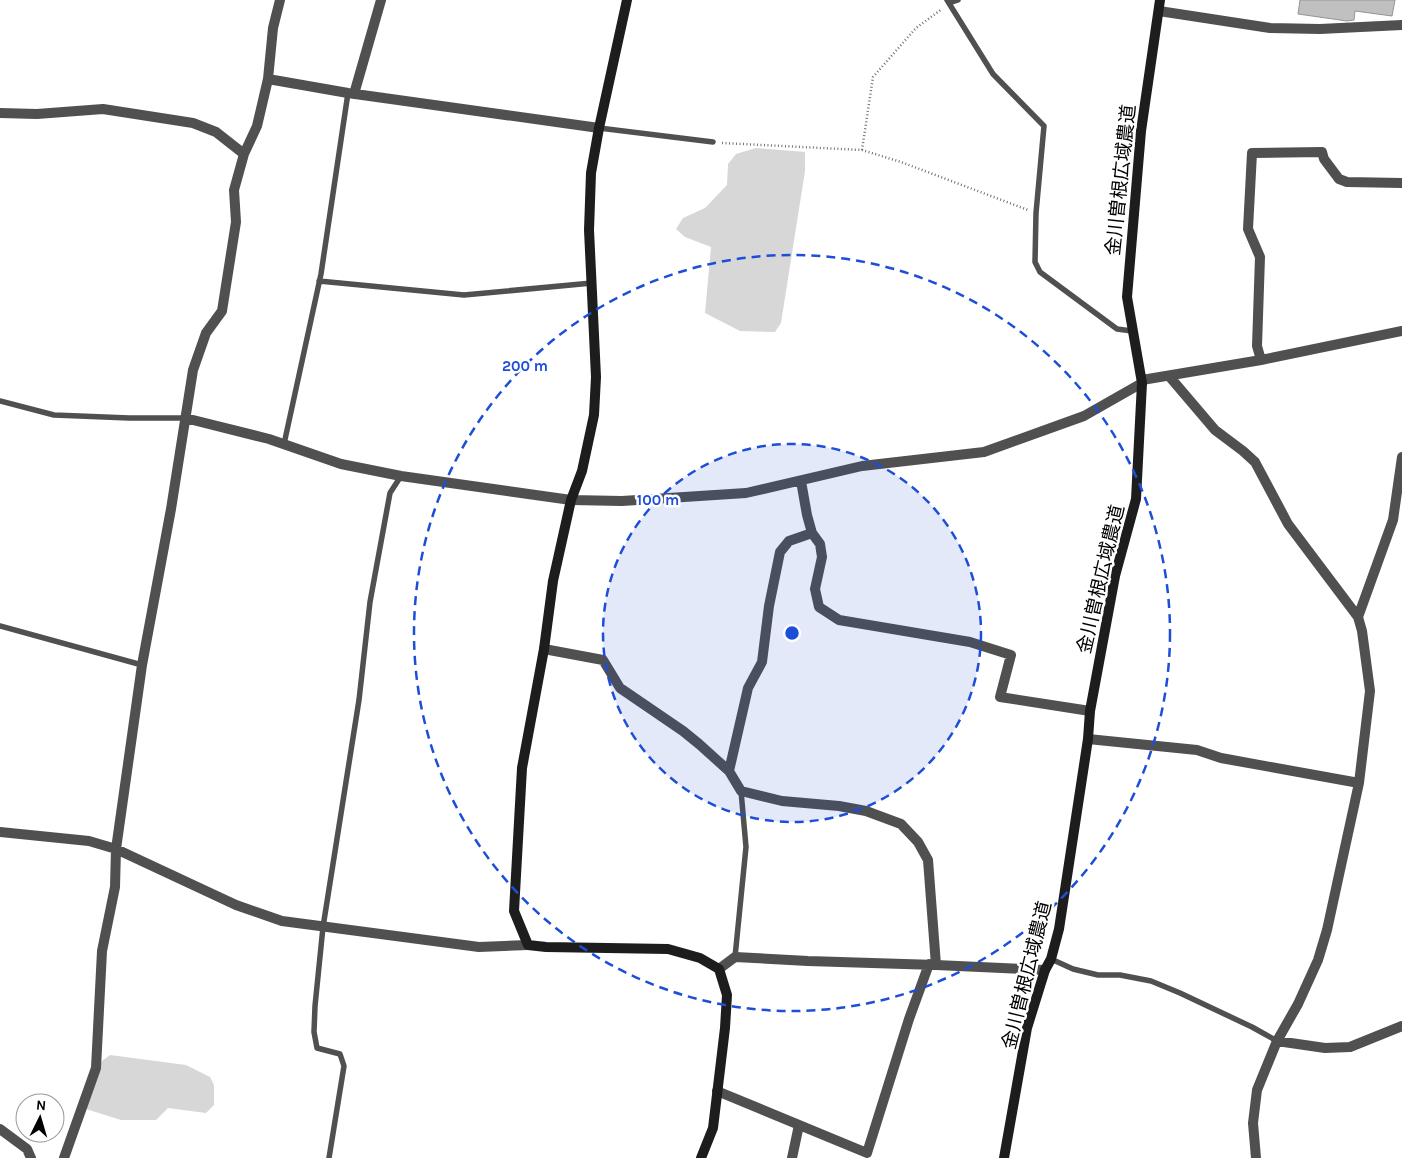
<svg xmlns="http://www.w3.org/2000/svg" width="1402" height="1158" font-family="Karla,'Noto Sans JP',sans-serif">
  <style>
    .green { fill: #d7d7d7 }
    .building { fill: #c0c0c0; stroke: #949494 }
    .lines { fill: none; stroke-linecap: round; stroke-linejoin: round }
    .path { stroke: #727272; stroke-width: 2.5; stroke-dasharray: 1 2.5; stroke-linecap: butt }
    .lane { stroke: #505050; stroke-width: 5.5 }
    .street { stroke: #505050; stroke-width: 10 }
    .secondary { stroke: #1d1d1d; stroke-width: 10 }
    .ring { fill: none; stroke: #1d4ed8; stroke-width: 2.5; stroke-dasharray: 9 6 }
    .labels { text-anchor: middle; stroke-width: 5; stroke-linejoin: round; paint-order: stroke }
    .street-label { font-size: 19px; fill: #000; stroke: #fff }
    .centre { fill: #1d4ed8; stroke: #fff; stroke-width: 2.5 }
    .ring-label { font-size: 15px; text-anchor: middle; font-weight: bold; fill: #1d4ed8; stroke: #fff; stroke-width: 5; stroke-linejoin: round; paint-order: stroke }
  </style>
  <rect width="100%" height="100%" fill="#fff"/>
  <path class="green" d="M756 148 805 152V171L781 323 775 332 740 331 705 313 711 247 685 237 676 229 683 218 705 208 727 185 728 164 736 154Z
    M110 1055 186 1065 210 1077 214 1085V1105L206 1113 168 1108 156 1120H121L86 1109 102 1061Z"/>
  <path class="building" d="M1300 0H1395L1392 16 1355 11 1354 20 1347 21 1298 14Z"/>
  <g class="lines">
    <path class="path" d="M722 143 862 150 901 162 1028 210
      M862 150 873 77 916 28 942 9"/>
    <path class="lane" d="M947 0 993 74 1044 126 1036 213 1035 262 1040 272 1117 329 1132 331
      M949 3 958 0
      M599 128 713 142
      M319 281 464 295 592 283
      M0 401 54 415 129 418H185
      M284 444 321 274 348 93
      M0 626 142 665
      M735 957 746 847 741 791
      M1051 959 1073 969 1098 975H1120L1151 981 1180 993 1252 1027 1277 1041
      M329 1158 344 1066 340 1054 317 1048 314 1032 315 1006 323 927 359 700 370 602 390 493 401 476"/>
    <path class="street" d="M1159 11 1270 28 1320 29 1402 25
      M268 79 348 93 599 128
      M354 94 381 0
      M0 113 37 114 103 109 193 123 216 132 244 154
      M1261 360 1257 346 1260 257 1248 229 1252 153 1322 152 1324 159 1339 179 1347 182 1402 183
      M1169 376 1215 430 1243 451 1255 462 1288 524 1358 617
      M1142 380 1261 360 1402 331
      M185 418 269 439 341 464 401 476 571 500 622 501 746 493 862 466 984 452 1084 416 1142 383
      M801 481 807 515 812 533 820 544 822 557 815 589 819 607 839 620 970 642 1011 655 1000 697 1090 711
      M544 649 603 660 620 688 683 731 699 744 729 771 741 791 782 801 839 806 866 811 901 824 918 842 928 860 936 965
      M1088 739 1197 750 1221 758 1359 783
      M729 771 748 688 762 662 769 606 780 552 789 541 812 533
      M0 832 89 841 116 849 236 905 282 921 479 947 528 945
      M719 969 735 957 808 961 936 965 1045 970
      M1277 1041 1325 1048 1350 1047 1402 1026
      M717 1091 867 1153 909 1019 929 964
      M0 1129 27 1149 31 1158
      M64 1158 96 1068 102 951 115 887 116 849 142 665 171 509 193 370 206 333 222 311 236 222 234 190 244 154 257 126 268 79 273 28 280 0
      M792 1158 799 1125
      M1256 1158 1253 1123 1257 1090 1277 1041 1298 1004 1318 960 1327 930 1359 783 1370 691 1362 631 1358 617 1393 520 1402 457"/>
    <path class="secondary" d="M627 0 599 128 591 173 589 230 596 377 594 415 582 471 571 500 553 581 544 649 522 768 514 911 528 945 546 947 668 949 700 958 719 969 727 995 725 1028 713 1128 701 1158
      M1004 1158 1027 1028 1045 970 1051 959 1059 929 1088 739 1090 711 1115 576 1136 499 1142 383 1127 297 1141 131 1160 0"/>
  </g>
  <circle cx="792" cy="633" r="189" fill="#1d4ed8" fill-opacity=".12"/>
  <g class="ring">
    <circle cx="792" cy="633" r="189"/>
    <circle cx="792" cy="633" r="378"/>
  </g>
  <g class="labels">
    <g class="street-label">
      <text transform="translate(1120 180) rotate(-84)" y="7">金川曽根広域農道</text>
      <text transform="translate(1100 579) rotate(-77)" y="7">金川曽根広域農道</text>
      <text transform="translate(1026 975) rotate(-76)" y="7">金川曽根広域農道</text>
    </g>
  </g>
  <circle cx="792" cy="633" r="8" class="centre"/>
  <g class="ring-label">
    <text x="525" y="371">200 m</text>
    <text x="658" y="505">100 m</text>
  </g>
  <g transform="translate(40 1118) rotate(5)"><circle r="24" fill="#ffffff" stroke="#999999"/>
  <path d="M0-4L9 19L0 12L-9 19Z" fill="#000000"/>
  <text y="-8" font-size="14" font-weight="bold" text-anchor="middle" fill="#000000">N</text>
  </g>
</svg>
